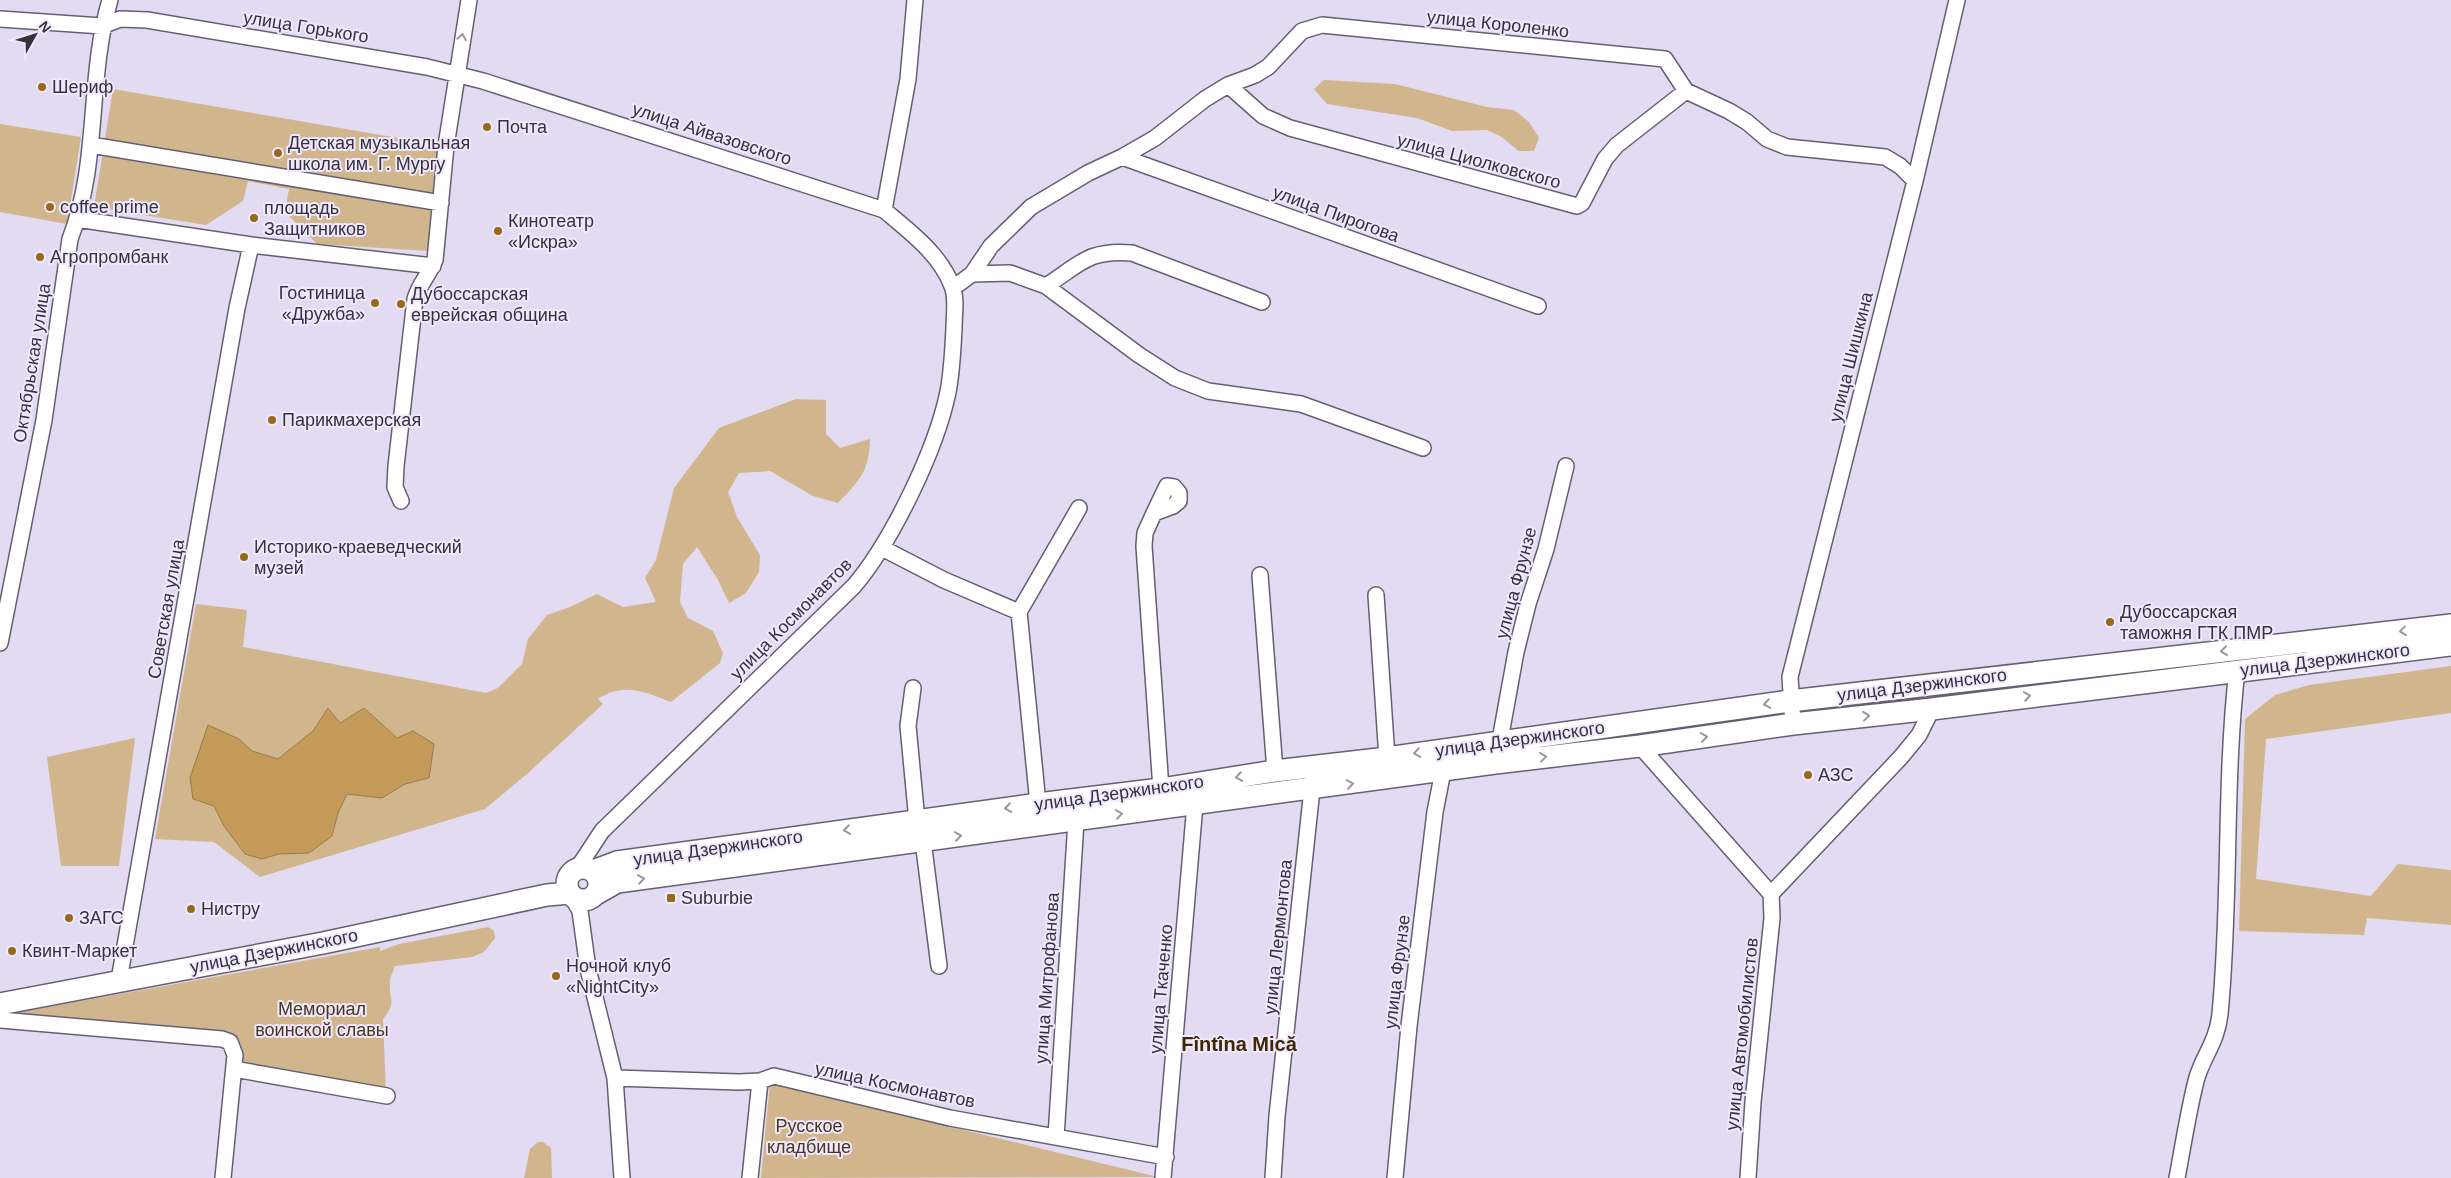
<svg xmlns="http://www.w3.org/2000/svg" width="2451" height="1178" font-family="Arial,sans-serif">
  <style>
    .green { fill: #d1b58c }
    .water { fill: #c49a58; stroke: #997b4f }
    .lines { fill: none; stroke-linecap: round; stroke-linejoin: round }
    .minor-casing { stroke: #665f73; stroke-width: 18 }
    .highway-casing { stroke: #665f73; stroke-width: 24 }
    .minor { stroke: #fff; stroke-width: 15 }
    .highway { stroke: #fff; stroke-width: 21 }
    .oneway { stroke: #9a989d }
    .poi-dot { fill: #976a18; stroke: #f0e8fe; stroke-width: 2 }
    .labels { text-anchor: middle; stroke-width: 4; stroke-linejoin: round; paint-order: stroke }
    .street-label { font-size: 18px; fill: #35323b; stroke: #f0e8fe }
    .poi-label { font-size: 18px; fill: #35323b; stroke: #f0e8fe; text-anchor: start }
    .park-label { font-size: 18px; fill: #4a371a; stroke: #f0e8fe }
    .quarter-label { font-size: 20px; font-weight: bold; fill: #3d2801; stroke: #f0e8fe }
  </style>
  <rect width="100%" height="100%" fill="#e2dbf1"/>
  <path class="green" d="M1324 80 1395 84 1487 107 1514 110 1529 122 1539 138 1534 151H1519L1500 136 1487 130 1452 131 1417 118 1327 104 1314 89Z
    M113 89 439 145 429 251 317 244 285 212 289 189 248 181 243 201 206 225 94 207Z
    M0 124 81 137 67 224 0 212Z
    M796 399 826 400V434L840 448 870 439C869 472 860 480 838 503L813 496 770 471 739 473 728 492 737 517 760 555 759 572 746 593 729 603 718 580 697 547 683 564 680 602 688 618 713 631 723 653 720 663 671 702C645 692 624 682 598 699L603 704 528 773 485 809 260 877 214 842 155 839 196 604 247 610 243 647 486 693 498 688 522 664 528 639 547 615 570 607 597 594 623 607 656 602 645 578 656 560 674 488 719 428Z
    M2451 666V713L2266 739 2256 879 2371 896 2398 864 2451 870V925L2367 918 2364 935 2239 931 2245 719 2275 695 2309 685Z
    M135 738 119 866H61L47 757Z
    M488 927 494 931 495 938 484 952 472 957 395 966C394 971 390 976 390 981 388 999 398 1001 383 1019L386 1093 243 1066 241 1044 26 1026 17 1021 20 1012 380 947V951L399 944Z
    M770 1083 1158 1177 761 1178Z
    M538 1142H543L551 1148 552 1178H524L530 1149Z"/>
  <path class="water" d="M328 708 340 723 364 708 397 738 413 731 434 744 429 778 405 784 382 798 347 794 338 813 332 836 309 853 279 854 262 859 245 854 224 826 214 806 193 799 190 778 208 725 239 739 252 751 278 759 313 731Z"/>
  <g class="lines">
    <g class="minor-casing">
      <path id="minor" d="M0 19 102 26 120 19 147 20 427 67 483 81 884 210C910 232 940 254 952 286 957 297 954 316 954 328 953 349 952 371 948 392 936 450 892 541 854 586L602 831 577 869
        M1228 85 1263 116 1290 128 1577 206 1582 203 1605 159 1617 145 1686 91
        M91 145 441 203
        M1122 157 1538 306
        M884 210 908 79 915 0
        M77 219 251 245 433 266
        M972 274 1010 273 1046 286 1139 355 1175 378 1208 391 1301 404 1423 448
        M1046 286C1080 264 1089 249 1132 253L1262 302
        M953 288 972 274 991 246 1031 207 1088 173 1122 157 1155 138 1205 99 1228 85 1255 75 1268 67 1302 31 1322 25 1665 59 1686 91 1729 111 1747 122 1767 139 1787 147 1885 157 1900 166 1915 181
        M401 501 395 487 396 466 415 299C419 284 429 275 435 260L446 146 469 0
        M1154 513 1167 486 1174 487 1179 493V501L1173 506 1154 513 1145 533 1144 546 1161 789
        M882 548 944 580 1019 612 1038 804
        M1260 575 1275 771
        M1376 595 1387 758
        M1019 612 1079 508
        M0 643 44 420 70 239C100 163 87 78 110 0
        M913 688 908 726 917 821
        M1793 724 1790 677 1915 181 1957 0
        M1640 746 1771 894 1901 757 1919 735 1932 709
        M1498 751 1516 652 1528 604 1546 549 1566 466
        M923 841 939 966
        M570 893 580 911 588 969 615 1078 622 1178
        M119 980 237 308 251 245
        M0 1020 222 1039 230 1042 235 1055 223 1178
        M234 1069 387 1096
        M615 1078 739 1082 760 1081 774 1076 950 1118 1166 1157
        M1056 1137 1076 821
        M750 1178 760 1081
        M1163 1178 1195 804
        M1273 1178 1277 1116 1312 789
        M1395 1178 1409 1026 1435 812 1443 771
        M1748 1178 1753 1102 1772 918 1771 894
        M2177 1178C2183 1146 2188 1113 2196 1081 2202 1057 2217 1043 2220 1014 2231 900 2224 784 2237 670"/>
    </g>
    <g class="highway-casing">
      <path id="highway" d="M567 884a16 16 0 1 1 32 0a16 16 0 1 1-32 0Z
        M593 871 617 862 1038 804 1161 789 1275 771 1387 758 1790 701 2451 625
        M596 894 617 882 1495 763 1640 746 1793 724 1932 709 2451 645
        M0 1004 323 943 547 895 570 893"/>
    </g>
    <use href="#minor" class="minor"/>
    <use href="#highway" class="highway"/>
  </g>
  <defs><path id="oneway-chevron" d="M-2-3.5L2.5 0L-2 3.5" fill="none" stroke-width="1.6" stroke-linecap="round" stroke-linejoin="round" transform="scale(1.25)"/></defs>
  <g class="oneway">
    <use href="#oneway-chevron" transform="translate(462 37) rotate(-80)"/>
    <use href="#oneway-chevron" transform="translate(2403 631) rotate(173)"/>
    <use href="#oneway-chevron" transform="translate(2224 651) rotate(174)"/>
    <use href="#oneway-chevron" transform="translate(2027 696) rotate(-8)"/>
    <use href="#oneway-chevron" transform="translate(1767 704) rotate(171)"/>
    <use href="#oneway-chevron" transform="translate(1866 716) rotate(-6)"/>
    <use href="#oneway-chevron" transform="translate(1704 737) rotate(-8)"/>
    <use href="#oneway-chevron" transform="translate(1417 753) rotate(171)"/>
    <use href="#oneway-chevron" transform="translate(1543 757) rotate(-7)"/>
    <use href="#oneway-chevron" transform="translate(1239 777) rotate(171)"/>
    <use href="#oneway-chevron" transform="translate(1350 784) rotate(-8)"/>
    <use href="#oneway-chevron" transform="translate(1008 808) rotate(172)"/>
    <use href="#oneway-chevron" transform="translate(1119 814) rotate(-8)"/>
    <use href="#oneway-chevron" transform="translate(847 830) rotate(172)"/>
    <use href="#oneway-chevron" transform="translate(958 836) rotate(-8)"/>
    <use href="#oneway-chevron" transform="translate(641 879) rotate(-8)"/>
  </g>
  <g class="poi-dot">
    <circle cx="42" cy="87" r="5"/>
    <circle cx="487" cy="127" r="5"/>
    <circle cx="278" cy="153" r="5"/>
    <circle cx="50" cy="207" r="5"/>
    <circle cx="254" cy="218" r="5"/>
    <circle cx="498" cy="231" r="5"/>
    <circle cx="40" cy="257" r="5"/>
    <circle cx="375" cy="303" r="5"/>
    <circle cx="401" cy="304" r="5"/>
    <circle cx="272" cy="420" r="5"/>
    <circle cx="244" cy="557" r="5"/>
    <circle cx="2110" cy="622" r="5"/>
    <circle cx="1808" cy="775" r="5"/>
    <rect x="666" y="893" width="10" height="10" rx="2.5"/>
    <circle cx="191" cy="909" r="5"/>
    <circle cx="69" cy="918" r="5"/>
    <circle cx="12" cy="951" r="5"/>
    <circle cx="556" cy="976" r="5"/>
  </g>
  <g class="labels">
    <g class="street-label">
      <text transform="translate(1498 24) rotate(6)" y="6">улица Короленко</text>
      <text transform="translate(306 27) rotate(9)" y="6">улица Горького</text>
      <text transform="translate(712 134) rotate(18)" y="6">улица Айвазовского</text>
      <text transform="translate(1479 161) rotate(15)" y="6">улица Циолковского</text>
      <text transform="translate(1336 214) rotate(20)" y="6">улица Пирогова</text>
      <text transform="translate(1851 357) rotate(-76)" y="6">улица Шишкина</text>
      <text transform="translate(32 363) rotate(-81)" y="6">Октябрьская улица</text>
      <text transform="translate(1516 583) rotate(-75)" y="6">улица Фрунзе</text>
      <text transform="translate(166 609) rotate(-80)" y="6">Советская улица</text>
      <text transform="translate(791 619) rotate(-45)" y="6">улица Космонавтов</text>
      <text transform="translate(2325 660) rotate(-7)" y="6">улица Дзержинского</text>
      <text transform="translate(1922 685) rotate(-7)" y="6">улица Дзержинского</text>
      <text transform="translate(1520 739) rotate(-8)" y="6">улица Дзержинского</text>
      <text transform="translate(1119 793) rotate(-8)" y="6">улица Дзержинского</text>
      <text transform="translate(718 848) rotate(-8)" y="6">улица Дзержинского</text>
      <text transform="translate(1278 937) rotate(-84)" y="6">улица Лермонтова</text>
      <text transform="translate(274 951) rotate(-11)" y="6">улица Дзержинского</text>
      <text transform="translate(1397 972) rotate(-83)" y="6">улица Фрунзе</text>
      <text transform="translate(1047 978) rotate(-86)" y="6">улица Митрофанова</text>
      <text transform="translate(1161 989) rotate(-85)" y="6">улица Ткаченко</text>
      <text transform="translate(1742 1034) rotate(-84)" y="6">улица Автомобилистов</text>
      <text transform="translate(895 1085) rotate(12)" y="6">улица Космонавтов</text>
    </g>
    <g class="poi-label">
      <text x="52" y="93">Шериф</text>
      <text x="497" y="133">Почта</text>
      <text x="288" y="149">Детская музыкальная<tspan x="288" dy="21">школа им. Г. Мургу</tspan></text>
      <text x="60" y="213">coffee prime</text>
      <text x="264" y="214">площадь<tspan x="264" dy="21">Защитников</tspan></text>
      <text x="508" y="227">Кинотеатр<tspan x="508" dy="21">«Искра»</tspan></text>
      <text x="50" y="263">Агропромбанк</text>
      <text x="365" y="299" text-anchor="end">Гостиница<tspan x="365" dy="21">«Дружба»</tspan></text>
      <text x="411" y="300">Дубоссарская<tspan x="411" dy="21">еврейская община</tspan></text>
      <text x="282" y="426">Парикмахерская</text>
      <text x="254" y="553">Историко-краеведческий<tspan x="254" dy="21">музей</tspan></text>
      <text x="2120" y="618">Дубоссарская<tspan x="2120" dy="21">таможня ГТК ПМР</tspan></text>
      <text x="1818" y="781">АЗС</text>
      <text x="681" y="904">Suburbie</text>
      <text x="201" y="915">Нистру</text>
      <text x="79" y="924">ЗАГС</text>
      <text x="22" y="957">Квинт-Маркет</text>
      <text x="566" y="972">Ночной клуб<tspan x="566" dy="21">«NightCity»</tspan></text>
    </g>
    <g class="park-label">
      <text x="322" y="1015">Мемориал<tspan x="322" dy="21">воинской славы</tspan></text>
      <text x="809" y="1132">Русское<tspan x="809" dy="21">кладбище</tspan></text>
    </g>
    <g class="quarter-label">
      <text x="1239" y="1051">Fîntîna Mică</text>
    </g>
  </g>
  <g transform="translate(35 35) rotate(51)" stroke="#f0e8fe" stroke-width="4" paint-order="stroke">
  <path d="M0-4L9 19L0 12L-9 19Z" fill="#35323b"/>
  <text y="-8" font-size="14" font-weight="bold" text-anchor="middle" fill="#35323b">N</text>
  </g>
</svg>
